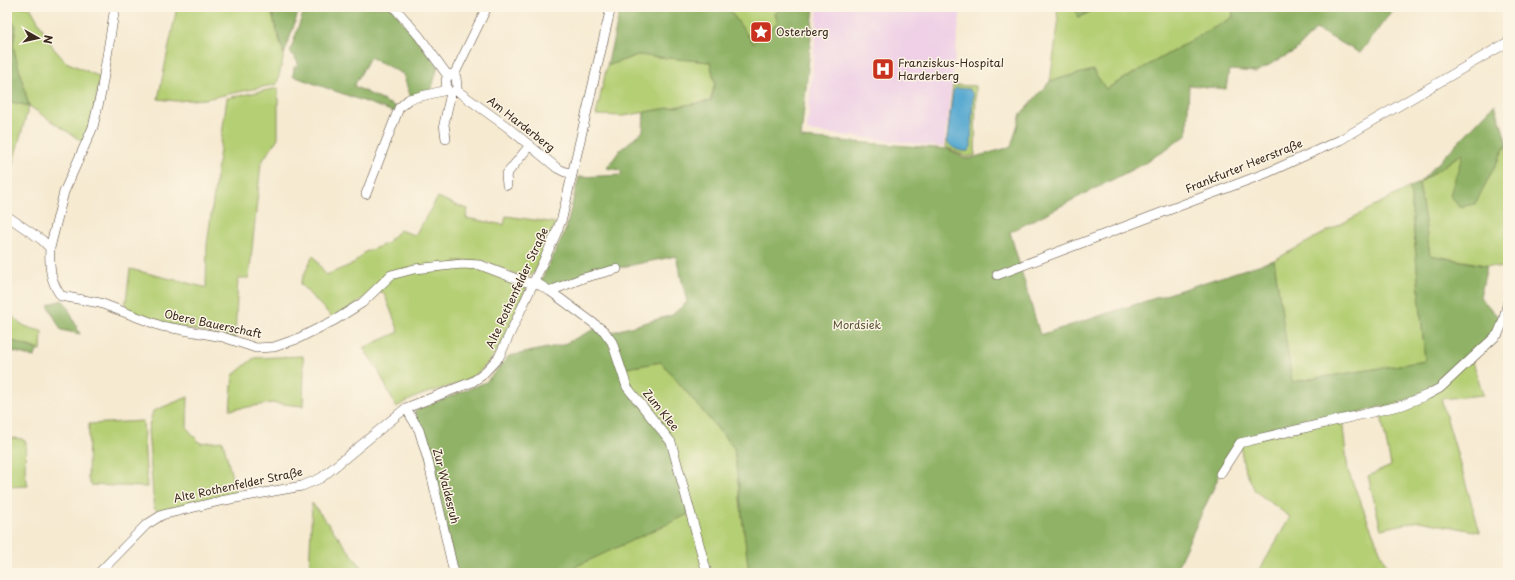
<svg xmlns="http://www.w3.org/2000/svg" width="1515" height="580" font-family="'Playpen Sans',sans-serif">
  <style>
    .built { fill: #efd0e6 }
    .green { fill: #b5cf75; stroke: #787c4a }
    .forest { fill: #90b266; stroke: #666e42 }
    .water { fill: #55a8d0; stroke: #486977 }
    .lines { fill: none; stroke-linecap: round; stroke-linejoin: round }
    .minor-casing { stroke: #574739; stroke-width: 10 }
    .minor { stroke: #fff; stroke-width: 9 }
    .labels { text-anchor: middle; stroke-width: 3; stroke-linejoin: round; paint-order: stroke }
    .poi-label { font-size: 11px; fill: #3b2a1e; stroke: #fcf5e5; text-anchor: start }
    .street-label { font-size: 11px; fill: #3b2a1e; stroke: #fcf5e5 }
    .park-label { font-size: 11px; fill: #5a5334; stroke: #fcf5e5 }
  </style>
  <rect width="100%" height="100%" fill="#fcf5e5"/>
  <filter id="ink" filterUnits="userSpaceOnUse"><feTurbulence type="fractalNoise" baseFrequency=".025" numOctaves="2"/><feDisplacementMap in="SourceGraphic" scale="8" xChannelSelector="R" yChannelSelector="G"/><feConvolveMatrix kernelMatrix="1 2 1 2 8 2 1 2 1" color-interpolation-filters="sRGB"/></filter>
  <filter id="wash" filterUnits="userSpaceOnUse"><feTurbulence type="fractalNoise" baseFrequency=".012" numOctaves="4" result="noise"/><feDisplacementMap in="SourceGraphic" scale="16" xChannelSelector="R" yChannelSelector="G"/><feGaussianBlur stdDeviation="0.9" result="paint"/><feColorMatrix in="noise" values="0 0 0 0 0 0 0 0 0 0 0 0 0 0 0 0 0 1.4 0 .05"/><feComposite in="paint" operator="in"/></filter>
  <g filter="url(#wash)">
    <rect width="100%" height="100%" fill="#f6ead1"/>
    <path class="built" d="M818 7H961L944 147 807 131Z"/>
    <path class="green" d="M7 7H30L54 49 66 62 98 76 100 78 92 120 83 142 29 106 7 183V101L29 106 13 46 16 26 7 16Z
      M177 7H270L284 55 277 84 205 99 176 101 158 99Z
      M736 7H781L775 14 778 22 753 43 731 12Z
      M1057 7H1075L1079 18 1098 7H1232L1233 17 1106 89 1092 71 1050 81 1058 26Z
      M638 55 710 62 715 83 710 101 623 116 596 115 607 66Z
      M953 85 976 86 975 155 967 157 946 147Z
      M278 88V138L261 163 249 278H238L235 338 158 323 125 309 130 269 204 287 206 289 207 245 227 98Z
      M1507 143 1508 269 1430 255 1419 183 1464 152 1474 204Z
      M1410 187 1425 361 1292 382 1274 260Z
      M438 197 455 205 468 209 466 218 504 225 506 216 556 223 534 273 526 278 483 261H455L480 265 527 287C513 317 502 357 473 376 460 385 442 388 427 393 416 396 406 402 396 407L377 368 363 348 399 332 384 293 376 290 334 319 300 284 313 255 326 275 353 264 365 252 386 244 399 230 415 235Z
      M7 303C12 323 24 327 42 331L41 350 7 339Z
      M303 356 304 370 303 406 272 403 230 410 233 375 254 358Z
      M1472 358 1483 395 1441 399 1480 532 1419 521 1381 529 1368 476 1391 466 1380 410Z
      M661 362 734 448 749 573H562L570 568 627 387 621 369Z
      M188 397 187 428 200 443 223 441 236 494 166 510 158 511 154 508 148 430 153 411Z
      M1342 419 1348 471 1389 573H1258L1290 517 1255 491 1244 467 1240 443Z
      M143 421 147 487 91 485 88 479 89 424Z
      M12 438 22 439 26 442 25 472 28 486 7 487V439Z
      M312 503 366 573H309Z"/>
    <path class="forest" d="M270 7H300L284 55Z
      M305 7H391L438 66 431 91 410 96 403 74 370 57 354 86 396 107 394 112 293 76 294 67H297L298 62 290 52Z
      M621 7H736L731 12 753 43 778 22 775 14 781 7H814L801 138 948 149 967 159 1011 147 1021 114 1050 81 1093 70 1106 89 1233 17 1232 7H1317V11L1323 7H1395L1360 53 1316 29 1295 51 1256 72 1229 70 1226 89 1189 85 1187 135 1145 163 1010 232 1040 335 1274 260 1292 382 1425 361 1410 187 1419 183 1495 104 1507 143 1475 204 1459 207 1450 195 1463 153 1419 183 1430 255 1487 266 1480 297 1503 322 1498 334 1427 395 1240 443 1220 474 1178 565V573H749L734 448 661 362 621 369 627 387 671 442 691 513 562 573H457L420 427 414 411 486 382 509 356 562 345 597 328 609 333 672 315 687 302 676 256 579 276 550 288 541 281 566 229 579 177 622 175 620 170 607 168 620 150 643 131 644 112 711 101 715 83 710 62 638 55 607 66Z
      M1075 7H1098L1078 18Z
      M7 16 16 26 13 46 29 106 7 101Z
      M62 300 66 304 80 334 61 330 48 305Z
      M7 339 38 350 34 357 7 350Z"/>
    <path class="water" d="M956 88 969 89 973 94 971 147 968 151C960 152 950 148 947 140L953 91Z"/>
  </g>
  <g filter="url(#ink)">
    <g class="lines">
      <g class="minor-casing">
        <path id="minor" d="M394 7 419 36 448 76
          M452 74 456 77 457 87 455 91 451 93 447 90 446 80 448 76Z
          M454 75 487 7
          M456 90 506 126 557 168 565 172 572 173
          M446 139 444 124 451 93
          M507 185 506 175 530 145
          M366 194 399 108 409 99 447 90
          M7 216 42 240 50 248C49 266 50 281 61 296L100 303 161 326 223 337 256 348 274 347 297 339 335 320 362 303 391 275 414 269 462 264 480 265 522 281 538 284 550 291 604 331 612 342 627 387 671 442 707 573
          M50 248 64 192 93 127 101 93 115 7
          M997 275 1269 172 1340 140 1508 42
          M550 291 583 278 617 269
          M406 408 419 430 428 460 454 573
          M1220 474 1240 443 1403 405 1427 395 1440 388 1498 334 1503 322 1508 301
          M99 573 146 525 162 515 220 501 302 486 321 478 406 408 472 382 481 376 499 357 555 236 562 218 611 7"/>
      </g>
      <use href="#minor" class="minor"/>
    </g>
  </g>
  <defs>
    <g id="sight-square" transform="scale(1.15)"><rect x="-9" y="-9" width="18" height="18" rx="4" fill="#c8321e" stroke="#fcf5e5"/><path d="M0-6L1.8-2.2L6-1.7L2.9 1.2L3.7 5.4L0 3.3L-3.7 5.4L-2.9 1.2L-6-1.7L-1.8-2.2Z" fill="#fff"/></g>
    <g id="hospital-square" transform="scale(1.15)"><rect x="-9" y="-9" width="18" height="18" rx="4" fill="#c8321e" stroke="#fcf5e5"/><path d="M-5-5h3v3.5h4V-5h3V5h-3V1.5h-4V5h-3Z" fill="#fff"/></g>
  </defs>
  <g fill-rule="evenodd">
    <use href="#sight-square" x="761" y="32"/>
    <use href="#hospital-square" x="883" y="69"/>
  </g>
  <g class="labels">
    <g class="poi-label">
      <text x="776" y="36">Osterberg</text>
      <text x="898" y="67">Franziskus-Hospital<tspan x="898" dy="13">Harderberg</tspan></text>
    </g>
    <g class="street-label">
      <text transform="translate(521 124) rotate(38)" y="4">Am Harderberg</text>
      <text transform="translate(1244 166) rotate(-22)" y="4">Frankfurter Heerstraße</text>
      <text transform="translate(517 288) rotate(-65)" y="4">Alte Rothenfelder Straße</text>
      <text transform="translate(213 324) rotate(12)" y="4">Obere Bauerschaft</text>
      <text transform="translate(661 410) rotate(51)" y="4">Zum Klee</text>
      <text transform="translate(238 485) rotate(-12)" y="4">Alte Rothenfelder Straße</text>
      <text transform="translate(446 486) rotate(76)" y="4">Zur Waldesruh</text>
    </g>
    <g class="park-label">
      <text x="857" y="329">Mordsiek</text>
    </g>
  </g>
  <rect width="1515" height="580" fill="none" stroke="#fcf5e5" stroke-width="24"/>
  <g transform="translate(38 38) rotate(98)" stroke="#fcf5e5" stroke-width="3" paint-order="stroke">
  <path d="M0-3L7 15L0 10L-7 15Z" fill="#3b2a1e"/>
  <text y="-6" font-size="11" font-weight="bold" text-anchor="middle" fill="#3b2a1e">N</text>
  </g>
</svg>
